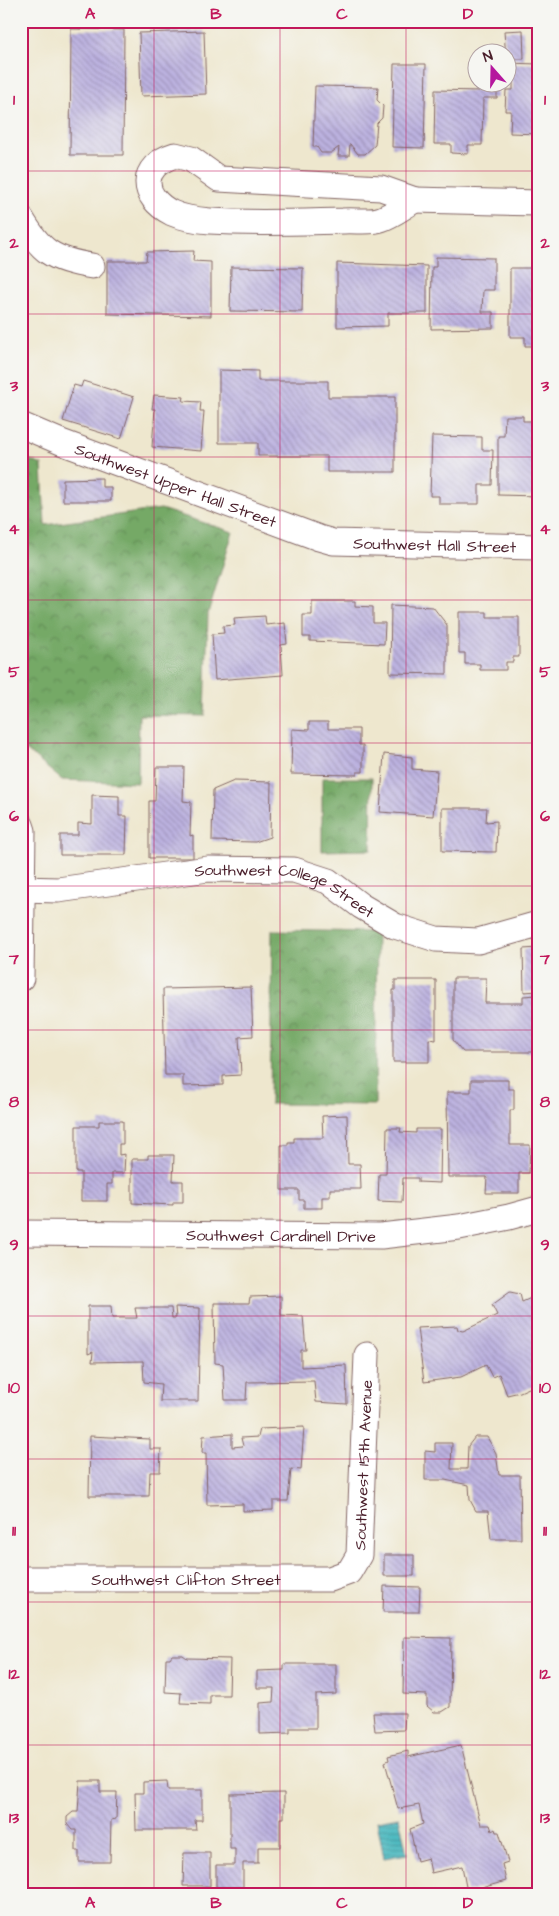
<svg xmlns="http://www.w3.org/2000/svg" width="559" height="1916" font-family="'Architects Daughter',sans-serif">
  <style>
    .forest { fill: url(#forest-crowns); stroke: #5f6448 }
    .water { fill: url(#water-rules); stroke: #4a6c76 }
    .building { fill: url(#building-back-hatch) }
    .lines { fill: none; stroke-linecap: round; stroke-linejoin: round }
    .minor-casing { stroke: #836564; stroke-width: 27 }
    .minor { stroke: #fff; stroke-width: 25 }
    .grid { fill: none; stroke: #c2185b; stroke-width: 1; stroke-opacity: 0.55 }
    .labels { text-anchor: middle; stroke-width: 4; stroke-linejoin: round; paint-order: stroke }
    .street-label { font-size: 16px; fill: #4a1f2b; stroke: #f6f6f2 }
    .neatline { fill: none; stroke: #c2185b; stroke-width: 2 }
    .grid-label { font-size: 16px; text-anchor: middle; font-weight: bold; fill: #c2185b }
  </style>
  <defs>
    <pattern id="forest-crowns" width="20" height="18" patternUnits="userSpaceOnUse" patternTransform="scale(1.25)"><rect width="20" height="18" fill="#74a966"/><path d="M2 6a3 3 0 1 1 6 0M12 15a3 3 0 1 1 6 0" fill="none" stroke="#618954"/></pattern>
    <pattern id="water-rules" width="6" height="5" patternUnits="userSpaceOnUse" patternTransform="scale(1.25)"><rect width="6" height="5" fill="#4ab9c0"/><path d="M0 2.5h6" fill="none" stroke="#40969c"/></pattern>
    <pattern id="building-back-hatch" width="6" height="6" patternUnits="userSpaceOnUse" patternTransform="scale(1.25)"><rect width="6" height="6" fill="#bcb2e0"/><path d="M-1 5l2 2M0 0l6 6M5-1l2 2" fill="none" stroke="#9b90b6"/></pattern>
  </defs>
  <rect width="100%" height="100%" fill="#f6f6f2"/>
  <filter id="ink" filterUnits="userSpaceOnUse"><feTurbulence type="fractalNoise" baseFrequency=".02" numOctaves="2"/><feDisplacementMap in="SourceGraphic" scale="10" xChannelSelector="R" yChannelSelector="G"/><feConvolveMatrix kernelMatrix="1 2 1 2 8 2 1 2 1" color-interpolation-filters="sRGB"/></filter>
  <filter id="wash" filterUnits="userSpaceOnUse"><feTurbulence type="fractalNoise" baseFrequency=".0096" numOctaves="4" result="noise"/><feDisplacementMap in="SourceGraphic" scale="20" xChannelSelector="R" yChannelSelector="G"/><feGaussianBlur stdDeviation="1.12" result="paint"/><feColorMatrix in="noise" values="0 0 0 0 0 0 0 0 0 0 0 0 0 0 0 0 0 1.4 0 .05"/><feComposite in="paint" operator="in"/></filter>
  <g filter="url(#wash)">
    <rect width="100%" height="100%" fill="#eee7ce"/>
    <path class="forest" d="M21 456 42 465 45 525 161 509 233 532 208 614 205 716 139 715 138 783 62 780 21 746Z
      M322 778H372L371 850 322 851Z
      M272 930 377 932 375 1105 270 1104Z"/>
    <path class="water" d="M399 1817 407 1854 384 1858 377 1821Z"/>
    <g id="blocks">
      <path class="building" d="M71 29 124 30 123 155H70Z
        M523 30 524 59H506L504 31Z
        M204 31 206 94 141 96 139 33Z
        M506 63 538 64V134L510 133 511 111H505L506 90H513V82H506Z
        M394 64H426L424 148 392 147Z
        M479 82H497V98H483L482 145H468V154L451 153V144H434L435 90 479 91Z
        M315 86 378 87 377 100 383 106 382 118 377 123 375 145 365 154H358L350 144 349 156H338L339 147 331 153H321L317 147H313Z
        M194 251 193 261 211 262V316L107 314V261H146L147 252Z
        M436 257 494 258V290H483L482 312H493V328L431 329 432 267H436Z
        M337 263 427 266V313H388V326L337 327Z
        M231 267 303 268 302 312 230 311Z
        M510 268H538V346H525V337H510Z
        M219 370 258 371V381H328V397H395V472H327V456H258V443H219Z
        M83 381 134 397 121 439 63 421 74 385 81 387Z
        M154 395 184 397 183 401 201 402 200 411H204L201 451 152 447 155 409H152Z
        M505 416H523V421H538V496L498 495V436H504Z
        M432 436 482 437V450H493L492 485H479V504H439V496H430Z
        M102 478V487H111V501H63V479Z
        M312 601H355V606L373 607V623H385L384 644 310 641V637H303V615H312Z
        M391 605 433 607 447 625V674L390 673Z
        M459 612H487V617H519V657H513V662H506V670H480V664H465V653H459Z
        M265 616 266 625 285 623 287 644 281 645 283 675 215 680 212 634 224 633 223 626 235 625 234 618Z
        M309 722H328V729H359V745H363V772H357V775L291 774 292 729 309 730Z
        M384 754 412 757V769L437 771 433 816 380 812Z
        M156 767H184L183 801 191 802 190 836 193 835V858H149V801H155Z
        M234 781 271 782 270 837 255 842 212 841 213 790Z
        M92 795 119 796V816H127L126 855H60V835H78V823L92 824Z
        M442 808H487L486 822 497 821 496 852 442 851Z
        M538 948V991L524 992 523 949Z
        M453 978H486L485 1003H523V996L538 995V1052H463L453 1040Z
        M395 980H436V1040L429 1039V1062H393V990H395Z
        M251 987 253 1036 239 1037 241 1075 223 1076V1085L183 1086V1075H165L163 989Z
        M471 1080H508V1089H514V1110H510V1145H530L529 1173H519V1193H486L487 1177H448L447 1092H471Z
        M347 1115 348 1164H360L361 1189H330V1197H322V1208H304V1200H299V1190H281V1145H288V1142H294V1138H323L322 1116Z
        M99 1121H123V1144H119V1155L125 1154 124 1173H112V1184H107V1201H81V1172H76V1126H99Z
        M387 1128H401L400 1132 416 1133V1129H441L440 1183 418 1182V1178H403L402 1202 378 1201 379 1174H386Z
        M148 1155H174L173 1181H183V1202H173V1205L132 1203V1159H148Z
        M510 1292 520 1294 522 1302 531 1298 538 1310V1384L520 1392 507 1395 499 1374 492 1377 486 1365 461 1377 424 1382 417 1328 457 1326 458 1330 463 1331 497 1315 492 1305Z
        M281 1296V1315L303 1316 306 1350H301V1367L346 1365 347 1404 316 1402 314 1381 247 1382 246 1400H225L223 1364 215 1363 214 1303H249L250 1297Z
        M88 1306H111L112 1318H137L135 1308H171L172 1318H176L175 1307 200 1308 198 1401H160L161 1384 144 1382 143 1361 92 1362 93 1352 88 1354Z
        M304 1427 301 1470 291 1469 288 1501H273V1510L243 1511V1504L207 1505 206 1453H202L203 1436 232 1434V1447L243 1446 241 1438 258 1437 260 1429Z
        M90 1436 150 1439V1449H161L160 1472H150L149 1496H89Z
        M475 1437H487L496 1453 499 1475H520L521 1539H491L488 1511H476L470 1500 469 1485 445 1480H425V1451L435 1452V1443H452L451 1469H467L468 1446Z
        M384 1555H414V1576H384Z
        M384 1586 420 1587 419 1612H383Z
        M404 1637 451 1638 450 1707 442 1712H434L427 1706V1695L403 1694Z
        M172 1655H183L187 1658 230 1659 229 1695H210V1704L180 1703 181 1693 165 1692 166 1658H170Z
        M284 1664H336V1694L316 1695V1728H290V1733L260 1734V1703L273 1702 274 1688H257V1671L284 1670Z
        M373 1713H405L404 1730 375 1731Z
        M461 1745 481 1825H490L492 1831 495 1829 496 1832H499L508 1862 502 1864 506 1881 467 1892 462 1866 431 1873 428 1858 417 1861 410 1829 423 1824 419 1805 398 1809 385 1762 389 1760 388 1756 408 1751V1757Z
        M80 1781H100V1792H117L116 1819 111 1820 110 1862H79V1851H76V1830H72L67 1824V1817L73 1812H78Z
        M167 1781 168 1790H202V1820H195L196 1830H136L135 1793H143V1782Z
        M284 1793V1818H280V1847H258V1863H243V1887H216V1865H235V1849H230V1794Z
        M184 1853H210V1886H183Z"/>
    </g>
  </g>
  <g filter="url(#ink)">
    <use href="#blocks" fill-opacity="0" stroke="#836564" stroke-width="1"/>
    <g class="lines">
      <g class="minor-casing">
        <g id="minor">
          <path d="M175 155 191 159 219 179 381 188 415 200C404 206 393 215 381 219 371 223 355 220 343 221 299 222 254 224 210 221 198 220 183 218 172 213 140 197 139 166 175 155Z"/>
          <path d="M415 200 538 203"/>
          <path d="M21 218C41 252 53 260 92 266"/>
          <path id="s1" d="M21 425 61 442 319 538 333 542 538 547"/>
          <path d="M21 825 23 831 21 978"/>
          <path id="s2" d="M21 889 58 890 208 869 294 870 328 881 361 906 395 926 436 939 478 941 538 924"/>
          <path id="s3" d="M21 1233 381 1236 459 1227 509 1217 538 1209"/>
          <path id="s4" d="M21 1579H330L349 1572 359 1555 367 1355"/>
        </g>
      </g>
      <use href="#minor" class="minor"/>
    </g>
  </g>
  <path class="grid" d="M154 21V1895M280 21V1895M406 21V1895M21 171H538M21 314H538M21 457H538M21 600H538M21 743H538M21 886H538M21 1030H538M21 1173H538M21 1316H538M21 1459H538M21 1602H538M21 1745H538"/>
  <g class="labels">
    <g class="street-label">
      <text dy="6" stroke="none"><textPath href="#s1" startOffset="166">Southwest Upper Hall Street</textPath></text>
      <text dy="6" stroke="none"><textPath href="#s1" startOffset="435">Southwest Hall Street</textPath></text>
      <text dy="6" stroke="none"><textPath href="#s2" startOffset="270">Southwest College Street</textPath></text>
      <text dy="6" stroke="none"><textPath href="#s3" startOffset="260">Southwest Cardinell Drive</textPath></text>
      <text dy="6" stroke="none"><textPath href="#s4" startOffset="439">Southwest 15th Avenue</textPath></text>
      <text dy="6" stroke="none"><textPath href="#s4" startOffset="165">Southwest Clifton Street</textPath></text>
    </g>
  </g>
  <rect width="559" height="1916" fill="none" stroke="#f6f6f2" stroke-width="55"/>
  <g transform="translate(492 68) rotate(340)"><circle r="24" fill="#f6f6f2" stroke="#b1a0a2"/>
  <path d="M0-4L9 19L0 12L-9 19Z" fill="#b5179e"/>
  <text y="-8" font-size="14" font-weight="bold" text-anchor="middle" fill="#4a1f2b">N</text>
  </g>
  <rect x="28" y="28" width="504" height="1860" class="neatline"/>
  <g class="grid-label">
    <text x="90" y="19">A</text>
    <text x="216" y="19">B</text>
    <text x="342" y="19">C</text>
    <text x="468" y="19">D</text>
    <text x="14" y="105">1</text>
    <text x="545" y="105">1</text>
    <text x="14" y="248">2</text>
    <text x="545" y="248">2</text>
    <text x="14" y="391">3</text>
    <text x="545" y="391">3</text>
    <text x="14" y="534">4</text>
    <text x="545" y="534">4</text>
    <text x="14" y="677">5</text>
    <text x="545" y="677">5</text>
    <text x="14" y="821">6</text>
    <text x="545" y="821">6</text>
    <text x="14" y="964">7</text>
    <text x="545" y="964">7</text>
    <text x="14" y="1107">8</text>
    <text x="545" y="1107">8</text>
    <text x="14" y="1250">9</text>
    <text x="545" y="1250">9</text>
    <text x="14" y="1393">10</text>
    <text x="545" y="1393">10</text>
    <text x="14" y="1536">11</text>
    <text x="545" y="1536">11</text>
    <text x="14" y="1679">12</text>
    <text x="545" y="1679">12</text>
    <text x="14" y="1823">13</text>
    <text x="545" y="1823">13</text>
    <text x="90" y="1908">A</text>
    <text x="216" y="1908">B</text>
    <text x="342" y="1908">C</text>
    <text x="468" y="1908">D</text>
  </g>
</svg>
